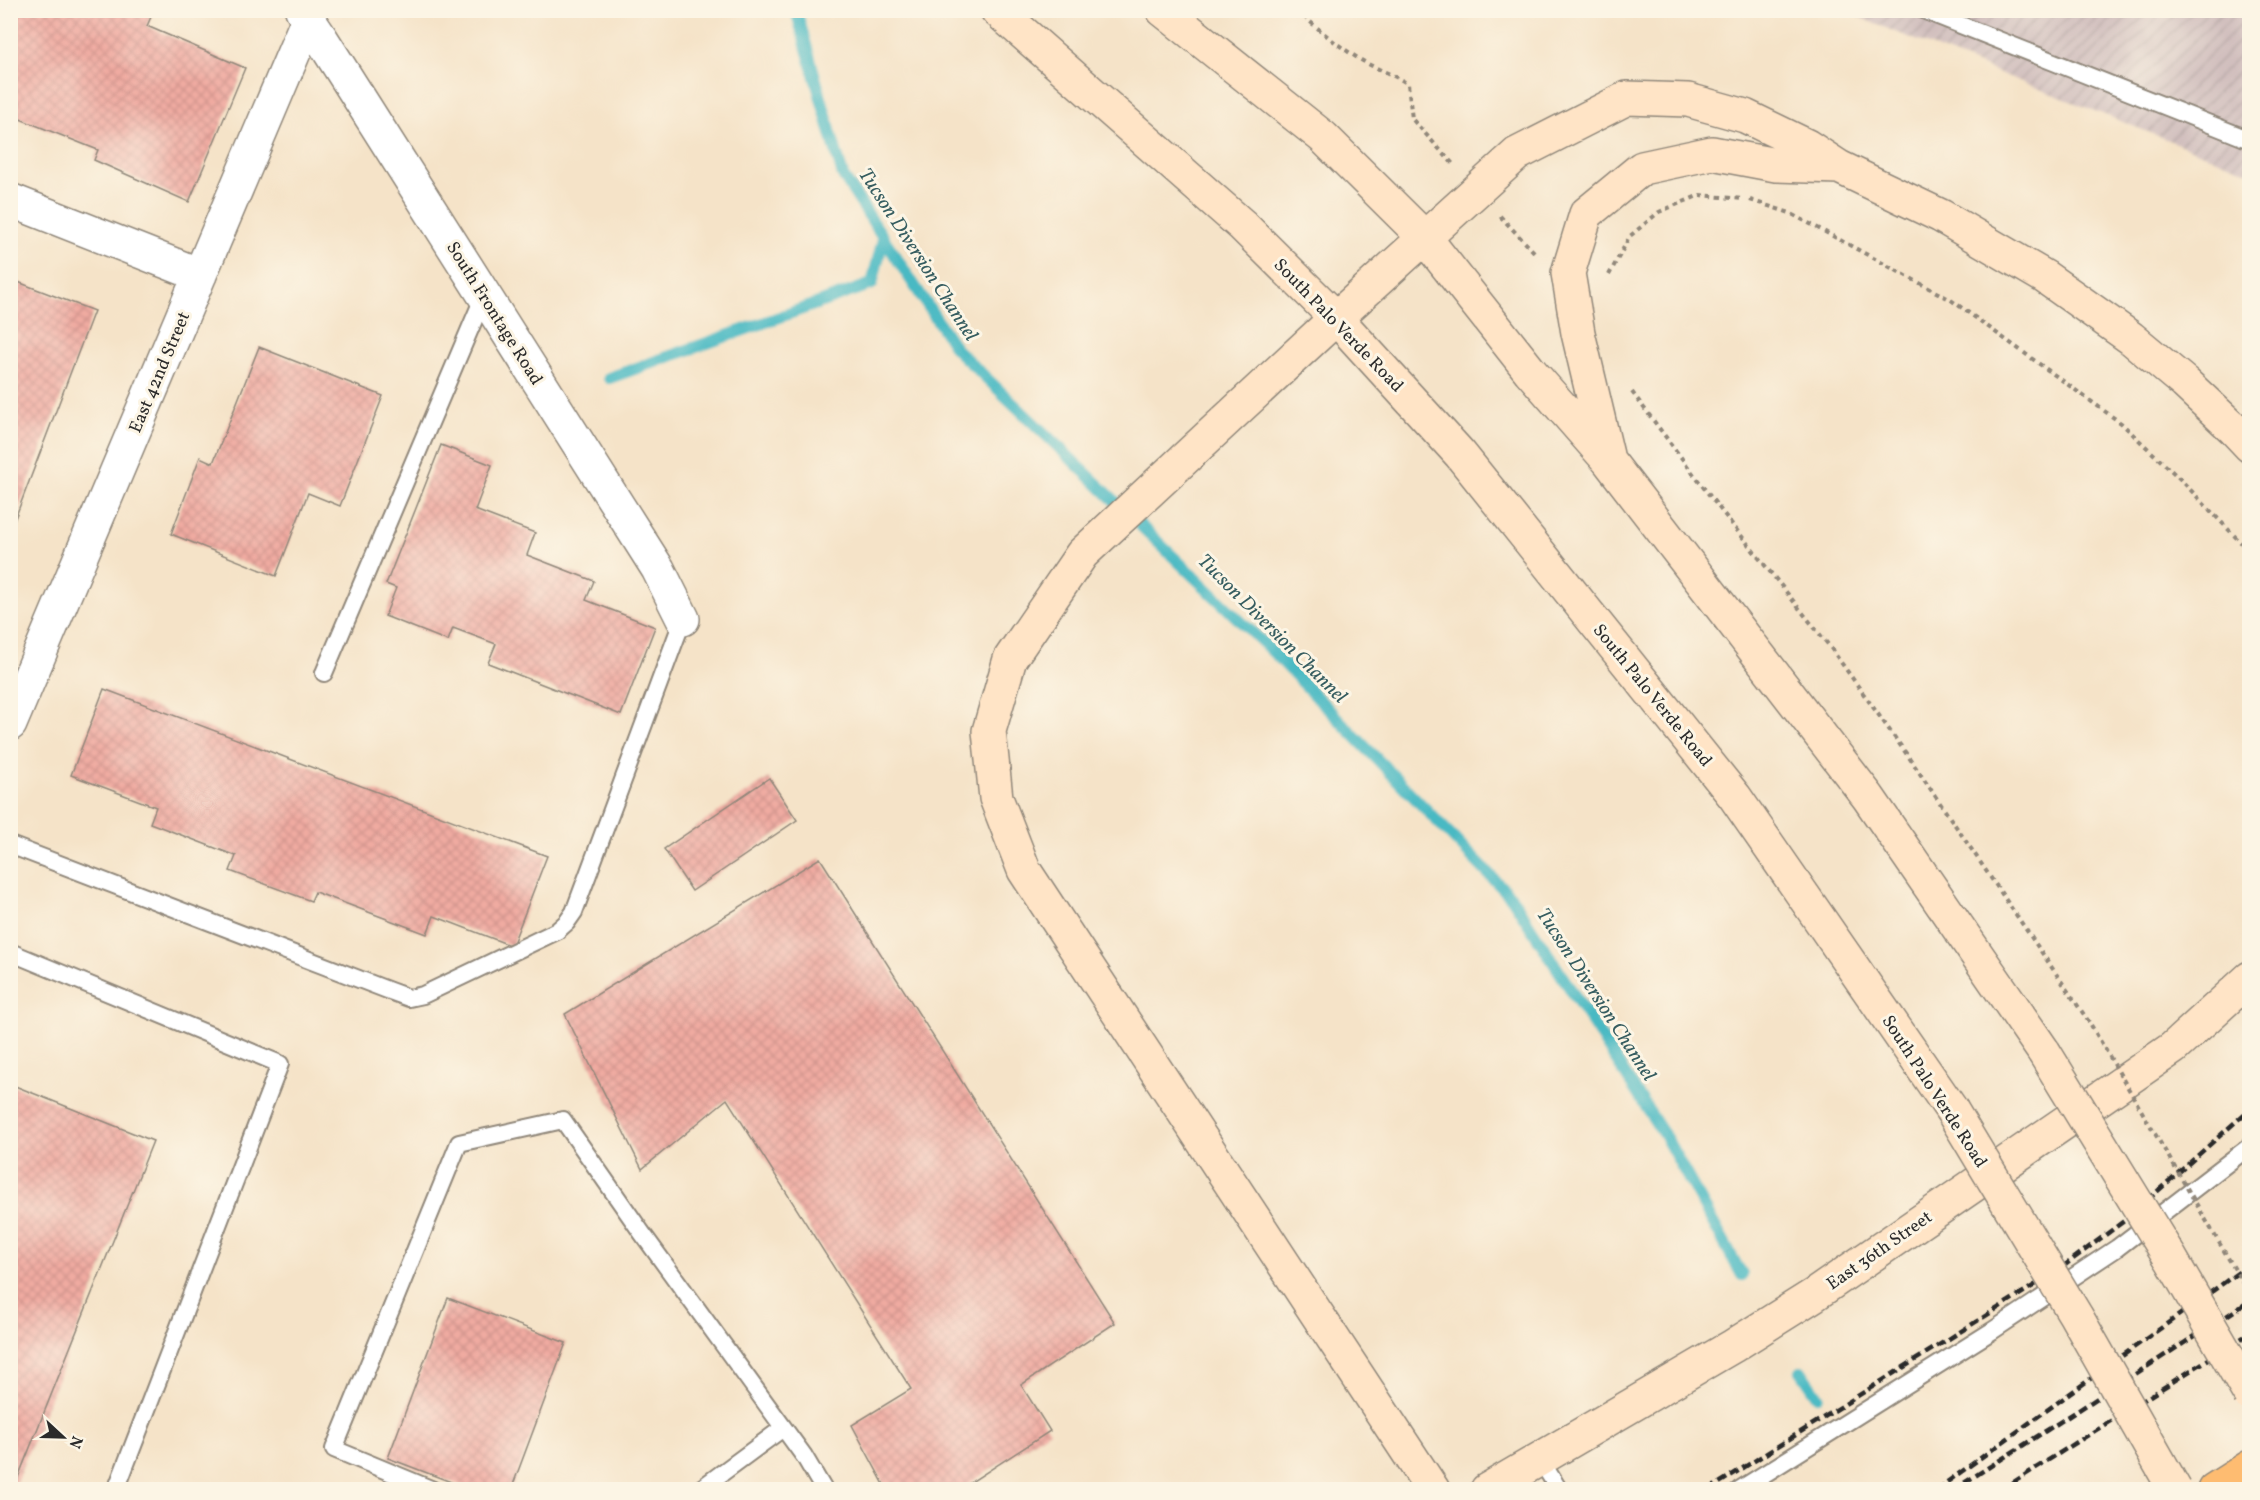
<svg xmlns="http://www.w3.org/2000/svg" width="2260" height="1500" font-family="Vollkorn,serif">
  <style>
    .industrial { fill: url(#industrial-furrows) }
    .lines { fill: none; stroke-linecap: round; stroke-linejoin: round }
    .stream { stroke: #4ab9c3; stroke-width: 12 }
    .building { fill: url(#building-cross-hatch) }
    .lane-casing { stroke: #90877a; stroke-width: 20 }
    .street-casing { stroke: #90877a; stroke-width: 36 }
    .secondary-casing { stroke: #90877a; stroke-width: 36 }
    .primary-casing { stroke: #90877a; stroke-width: 36 }
    .path { stroke: #90877a; stroke-width: 4; stroke-dasharray: 4.5 4.5; stroke-linecap: butt }
    .lane { stroke: #fff; stroke-width: 16 }
    .street { stroke: #fff; stroke-width: 33 }
    .secondary { stroke: #ffe4c6; stroke-width: 33 }
    .primary { stroke: #febc71; stroke-width: 33 }
    .rail { stroke: #2b2b2b; stroke-width: 4.5; stroke-dasharray: 9 4.5; stroke-linecap: butt }
    .secondary-bridge-casing { stroke: #90877a; stroke-width: 36; stroke-linecap: butt }
    .path-bridge { stroke: #90877a; stroke-width: 4; stroke-dasharray: 4.5 4.5; stroke-linecap: butt }
    .secondary-bridge { stroke: #ffe4c6; stroke-width: 33 }
    .labels { text-anchor: middle; stroke-width: 6; stroke-linejoin: round; paint-order: stroke }
    .street-label { font-size: 18px; fill: #2b2b2b; stroke: #fcf5e5 }
    .water-label { font-size: 20px; font-style: italic; fill: #365d60; stroke: #fcf5e5 }
  </style>
  <defs>
    <pattern id="industrial-furrows" width="10" height="10" patternUnits="userSpaceOnUse" patternTransform="scale(1.5)"><rect width="10" height="10" fill="#d1bfbe"/><path d="M-1 1l2-2M0 10L10 0M9 11l2-2" fill="none" stroke="#b4a4a3"/></pattern>
    <pattern id="building-cross-hatch" width="8" height="8" patternUnits="userSpaceOnUse" patternTransform="scale(1.5)"><rect width="8" height="8" fill="#f0aba1"/><path d="M0 0l8 8M0 8l8-8" fill="none" stroke="#ce938b"/></pattern>
  </defs>
  <rect width="100%" height="100%" fill="#fcf5e5"/>
  <filter id="ink" filterUnits="userSpaceOnUse"><feTurbulence type="fractalNoise" baseFrequency=".0167" numOctaves="2"/><feDisplacementMap in="SourceGraphic" scale="12" xChannelSelector="R" yChannelSelector="G"/><feConvolveMatrix kernelMatrix="1 2 1 2 8 2 1 2 1" color-interpolation-filters="sRGB"/></filter>
  <filter id="wash" filterUnits="userSpaceOnUse"><feTurbulence type="fractalNoise" baseFrequency=".008" numOctaves="4" result="noise"/><feDisplacementMap in="SourceGraphic" scale="24" xChannelSelector="R" yChannelSelector="G"/><feGaussianBlur stdDeviation="1.35" result="paint"/><feColorMatrix in="noise" values="0 0 0 0 0 0 0 0 0 0 0 0 0 0 0 0 0 1.4 0 .05"/><feComposite in="paint" operator="in"/></filter>
  <g filter="url(#wash)">
    <rect width="100%" height="100%" fill="#f5e3c8"/>
    <path class="industrial" d="M1843 11H2249V172Z"/>
    <g class="lines">
      <path class="stream" d="M796 10 843 176 956 349 1276 655 1512 898 1666 1138 1742 1275
        M609 378 872 284 883 239
        M1801 1371 1818 1396"/>
    </g>
    <g id="blocks">
      <path class="building" d="M10 10H154L147 26 245 68 189 202 94 160 98 150 10 115Z
        M10 279 94 311 11 529H10Z
        M259 347 383 396 340 506 308 493 276 576 171 534 200 457 213 463Z
        M441 445 492 465 475 510 535 533 527 555 594 581 586 600 655 627 621 715 488 663 496 644 453 628 448 641 385 616 396 588 386 584Z
        M104 689 547 856 512 946 434 916 427 934 315 892 311 901 230 871 236 856 150 823 156 807 71 775Z
        M769 778 797 820 692 891 664 849Z
        M820 858 1115 1323 1021 1385 1050 1431 959 1490H887L852 1425 911 1389 727 1099 642 1169 565 1014Z
        M10 1084 153 1141 15 1485 25 1490H10Z
        M448 1298 566 1343 511 1490H472L388 1458Z"/>
    </g>
  </g>
  <g filter="url(#ink)">
    <use href="#blocks" fill-opacity="0" stroke="#90877a" stroke-width="1.5"/>
    <g class="lines">
      <g class="lane-casing">
        <path id="lane" d="M1923 10 2250 140
          M324 673 484 296
          M10 845 390 991 409 998 423 995 557 931 567 922 574 912 683 619
          M10 952 280 1064 116 1490
          M1540 1459 1559 1490
          M433 1490 334 1449 459 1143 563 1120 642 1233 804 1456 824 1490
          M699 1490 783 1428
          M1739 1490 1992 1331 2117 1248 2250 1146"/>
      </g>
      <g class="street-casing">
        <path id="street" d="M302 10 321 38 658 569 683 619
          M10 200 200 275
          M10 724 308 19"/>
      </g>
      <g class="secondary-casing">
        <path id="secondary" d="M997 10 1242 225 1336 318 1460 454 1735 797 1951 1109
          M1163 10 1323 137 1425 238 1530 371 1608 460 1868 797 2044 1052
          M1607 455 1578 333 1568 273 1586 214 1642 168 1712 153 1776 165 1839 167
          M1433 1490 1024 870 996 798 989 731 1010 659 1082 554 1336 318 1517 154 1627 98 1688 100 1745 116 1807 146 1839 167 1941 216 2045 277 2131 338 2185 383 2233 428 2250 446
          M1487 1490 1733 1346 1814 1295 2173 1048 2250 978"/>
      </g>
      <g class="primary-casing">
        <path id="primary" d="M2214 1490 2250 1467"/>
      </g>
      <path class="path" d="M1297 10C1318 29 1338 46 1361 60 1376 69 1393 74 1408 84L1412 119 1453 164
        M1750 200 1790 213 1951 300 2121 423 2179 478 2250 552
        M1500 216 1536 254
        M1609 275 1630 236 1659 212 1700 195 1743 199
        M1632 392 1716 504 1830 647 1908 756 2091 1025"/>
      <use href="#lane" class="lane"/>
      <use href="#street" class="street"/>
      <use href="#secondary" class="secondary"/>
      <use href="#primary" class="primary"/>
      <path class="rail" d="M1708 1490 2057 1271 2124 1221 2250 1109
        M1936 1490 2250 1264
        M1953 1490 2250 1301
        M2001 1490 2250 1333"/>
      <g class="secondary-bridge-casing">
        <path id="secondary-bridge" d="M2044 1052 2171 1259 2250 1395
          M1951 1109 2076 1316 2175 1490"/>
      </g>
      <path class="path-bridge" d="M2091 1025 2250 1295"/>
      <use href="#secondary-bridge" class="secondary-bridge"/>
    </g>
  </g>
  <g class="labels">
    <g class="street-label">
      <text transform="translate(495 313) rotate(58)" y="6">South Frontage Road</text>
      <text transform="translate(1339 325) rotate(46)" y="6">South Palo Verde Road</text>
      <text transform="translate(159 372) rotate(-67)" y="6">East 42nd Street</text>
      <text transform="translate(1653 695) rotate(51)" y="6">South Palo Verde Road</text>
      <text transform="translate(1935 1091) rotate(57)" y="6">South Palo Verde Road</text>
      <text transform="translate(1879 1250) rotate(-35)" y="6">East 36th Street</text>
    </g>
    <g class="water-label">
      <text transform="translate(919 254) rotate(57)" y="7">Tucson Diversion Channel</text>
      <text transform="translate(1273 628) rotate(45)" y="7">Tucson Diversion Channel</text>
      <text transform="translate(1597 994) rotate(57)" y="7">Tucson Diversion Channel</text>
    </g>
  </g>
  <rect width="2260" height="1500" fill="none" stroke="#fcf5e5" stroke-width="36"/>
  <g transform="translate(63 1437) rotate(112)" stroke="#fcf5e5" stroke-width="4.5" paint-order="stroke">
  <path d="M0-4.5L10 22L0 15L-10 22Z" fill="#2b2b2b"/>
  <text y="-9" font-size="16" font-weight="bold" text-anchor="middle" fill="#2b2b2b">N</text>
  </g>
</svg>
